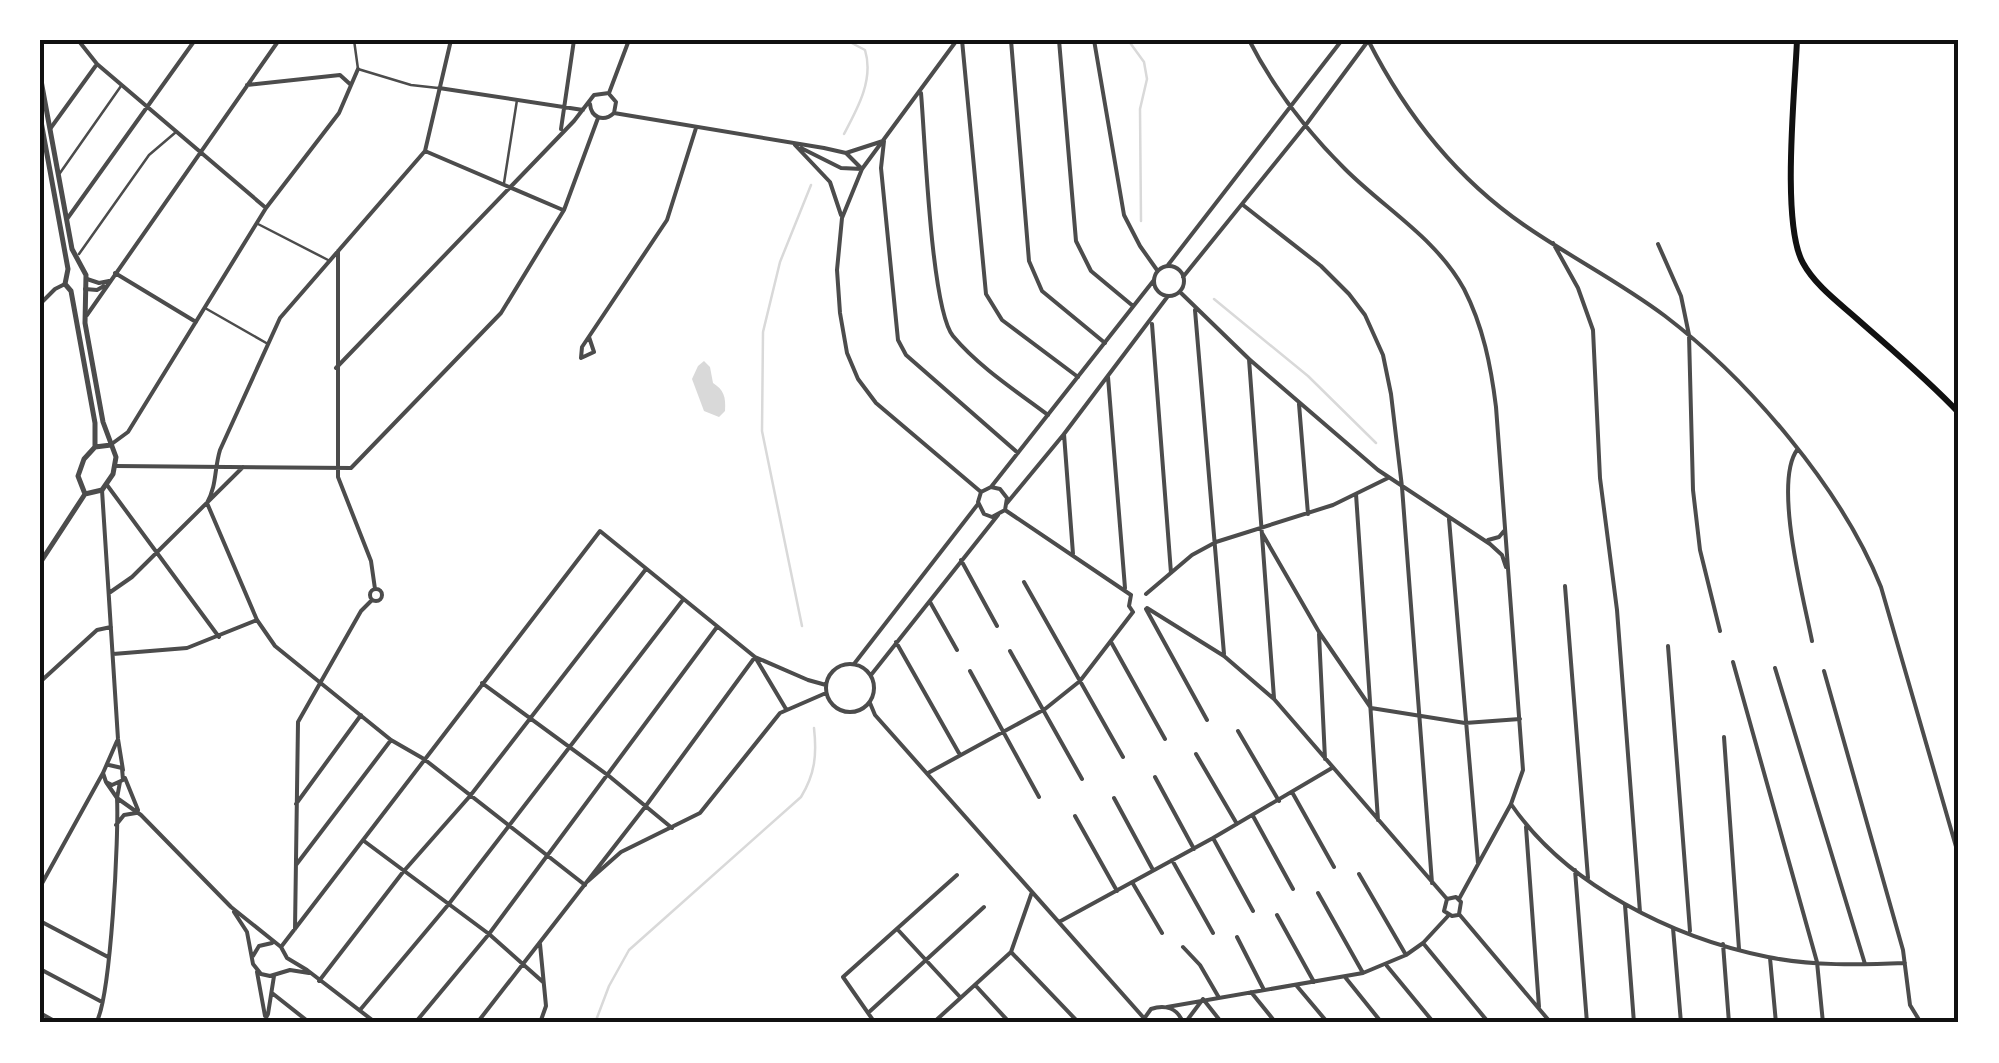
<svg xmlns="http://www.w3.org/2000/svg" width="1999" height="1063" font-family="Jost,sans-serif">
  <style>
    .water { fill: #d9d9d9 }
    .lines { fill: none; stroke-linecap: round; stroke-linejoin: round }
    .stream { stroke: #d9d9d9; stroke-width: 2.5 }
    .pedestrian { stroke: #4c4c4c; stroke-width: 2.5 }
    .minor { stroke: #4c4c4c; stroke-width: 4 }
    .tertiary { stroke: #4c4c4c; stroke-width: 5 }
    .secondary { stroke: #111; stroke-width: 6 }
    .neatline { fill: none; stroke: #111; stroke-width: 4 }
  </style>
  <rect width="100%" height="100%" fill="#fff"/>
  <path class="water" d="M704 361 710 367 713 383C724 390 726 397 725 411L719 417 704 411 692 379 698 366Z"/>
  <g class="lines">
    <path class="stream" d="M1128 40 1144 62 1147 79 1140 109 1141 221
      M1957 40 1959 51
      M1959 91V92
      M844 134C858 108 874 79 865 50L846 40
      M1214 299 1308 376 1376 443
      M802 626 762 431 763 332 780 262 811 185
      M595 1023 609 986 629 950 801 797C815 774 817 755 814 728"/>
    <path class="pedestrian" d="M354 40 358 69 411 85 438 88
      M60 173 121 86
      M504 183 517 100
      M258 224 330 261
      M79 254 149 155 176 132
      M205 308 268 344"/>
    <path class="minor" d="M78 40 97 64 266 208
      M451 40 425 151 280 318 220 450C214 470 217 485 207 503L257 620 275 646 391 740 424 759 585 885
      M957 40 862 169 842 218 837 270 840 313 847 353 858 379 876 403 981 492
      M962 40 986 294 1002 320 1078 377
      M1011 40 1029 261 1042 291 1105 343
      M1059 40 1076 241 1091 271 1133 306
      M1094 40 1124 215 1140 246 1157 270
      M1249 40C1274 89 1306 130 1345 169 1385 209 1436 238 1464 289 1483 326 1491 366 1496 407L1523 770 1511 804 1459 899
      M1368 40C1405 113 1456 178 1524 225 1570 257 1620 282 1665 316 1749 380 1842 489 1881 587L1959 857
      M247 85 340 75 351 85
      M439 88 583 110
      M609 93 629 40
      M921 93C925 138 931 309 953 336 979 367 1016 391 1048 415
      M610 95 616 102 614 113
      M590 104C591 117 603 123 614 113
      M614 113 824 148 846 153 862 169
      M50 129 97 64
      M561 129 574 40
      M884 141 881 168 898 340 906 355 1018 453
      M795 145 830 182 841 215
      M801 148 841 168 862 169
      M425 151 563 210
      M846 153 883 141
      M1243 205 1321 266 1349 294 1365 315 1383 355 1391 394 1402 487 1432 883
      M67 219 195 40
      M1553 243 1578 288 1593 330 1600 478 1617 610 1640 912
      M1658 244 1681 296 1689 335 1693 490 1700 550 1720 631
      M338 251V477L371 561 375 589
      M1168 265 1342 40
      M1154 281a15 15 0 1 1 30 0a15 15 0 1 1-30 0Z
      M115 273 196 322
      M1183 277 1305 126 1368 41
      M87 279 99 283 109 281
      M85 289 97 290 104 286
      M1180 292 1249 359 1378 470 1490 544 1502 555 1506 567
      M40 304 55 289 65 284
      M1195 310 1224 654
      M87 315 279 40
      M1152 324 1171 573
      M589 337 594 352 581 358 582 347 667 220 696 128
      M1249 359 1274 698
      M336 368 574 121 594 95 609 93
      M1108 377 1125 588
      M1299 404 1308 514
      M1064 434 1073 554
      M113 443 128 432 266 208 339 113 358 69
      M1797 450C1773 483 1804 600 1812 641
      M115 466 351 468 501 313 564 210 598 118
      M107 485 219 637
      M991 487 1154 280
      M102 490 118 739 123 770
      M981 492 978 502 984 514 992 517 1005 510
      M981 492 991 487 1000 489 1007 498 1005 510
      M1356 494 1378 820
      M1007 503 1064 434 1168 296
      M1005 510 1131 595
      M1449 519 1478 863
      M1262 533 1319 632 1371 708 1465 723 1520 719
      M1488 540 1499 537 1504 531
      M961 560 997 626
      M1024 582 1123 757
      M1565 586 1588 878
      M370 595a6 6 0 1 1 12 0a6 6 0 1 1-12 0Z
      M109 593 132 577 243 467
      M1146 594 1192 555 1216 542 1333 505 1388 478
      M1131 595 1129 606 1133 612
      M930 602 957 650
      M1147 608 1224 656 1274 699 1447 899
      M1146 609 1207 720
      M1319 634 1325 759
      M896 642 960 755
      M1111 642 1165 739
      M1668 646 1690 931
      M1010 651 1082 779
      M113 654 187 648 257 620
      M1733 662 1817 962 1823 1023
      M826 688a24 24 0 1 1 48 0a24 24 0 1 1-48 0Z
      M854 664 978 504
      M1775 668 1865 964
      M970 671 1039 797
      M1824 671 1903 950 1910 1005 1921 1023
      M871 675 998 515
      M40 682 97 630 111 627
      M482 683 609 776 672 828
      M870 703 875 715 1143 1017
      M1238 731 1279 801
      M1724 737 1739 949
      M1196 754 1237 824
      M103 773 106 782 112 785 123 780 122 768 109 765
      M928 773 1045 709 1080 681 1133 612
      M1155 777 1194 849
      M125 778 138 810
      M106 782 117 798 141 815 231 907 281 947 287 958 307 970 376 1023
      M1292 792 1334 867
      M1114 798 1153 870
      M296 804 361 715
      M1511 804C1566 885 1673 938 1768 957 1812 966 1860 965 1905 963
      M1075 816 1117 891
      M1253 816 1293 889
      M116 825 124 815 136 813
      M1526 827 1539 1007
      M1213 838 1253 911
      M364 841 489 934 543 982
      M1172 860 1213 933
      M296 865 391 740
      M1575 870 1587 1023
      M1359 874 1406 955
      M588 881 621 852 700 813 780 713 826 693
      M1132 882 1162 933
      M40 887 103 773 117 741
      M1318 893 1363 973
      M1447 899 1444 911 1452 916 1458 915
      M1447 899 1456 897 1461 902 1459 914
      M1625 905 1634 1023
      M234 912 247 932 253 964 261 974 270 976 290 970 309 973
      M1459 914 1551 1023
      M1277 915 1314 982
      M40 921 108 957
      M1059 922 1213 838 1332 768
      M1673 928 1681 1023
      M295 929 298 722 361 611 372 600
      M899 931 960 997
      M1237 937 1264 990
      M1423 943 1489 1023
      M540 944 546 1006 540 1023
      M1723 944 1729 1023
      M281 947 600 531 755 657 786 709
      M1183 947 1200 965 1218 996
      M1011 952 1079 1023
      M253 956 259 946 272 943
      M1770 958 1776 1023
      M1387 966 1434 1023
      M40 969 102 1002
      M257 972 265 1016
      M1345 977 1382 1023
      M319 981 403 872 470 796 646 569
      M1296 985 1328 1023
      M976 986 1010 1023
      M1251 992 1276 1023
      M272 993 310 1023
      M1203 999 1222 1023
      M1167 1007 1363 973 1406 955 1423 943 1448 916
      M360 1010 448 905 682 601
      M40 1013 58 1023
      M868 1013 984 907
      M96 1023C111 998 119 833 117 798L120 782
      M263 1023 268 1014 274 976
      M415 1023 489 934 717 627
      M477 1023 645 807 755 657 808 680 826 685
      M875 1023 843 977 957 875
      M933 1023 1011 952 1032 892
      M1141 1023 1151 1009C1165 1004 1178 1008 1183 1023
      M1185 1023 1203 999
      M1953 1023 1959 1020"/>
    <path class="tertiary" d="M40 75 72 249 86 275 85 323 103 422 116 457 113 474 102 490 85 494
      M40 116 68 269 65 284 71 291 95 423V447
      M85 494 78 476 84 459 95 447 111 445
      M40 563 85 494"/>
    <path class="secondary" d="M1797 40C1795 90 1781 224 1803 263 1815 285 1838 302 1856 318 1891 349 1927 379 1959 413"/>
  </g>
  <rect width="1999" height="1063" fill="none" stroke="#ffffff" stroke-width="85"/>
  <rect x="42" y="42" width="1914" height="978" class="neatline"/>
</svg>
